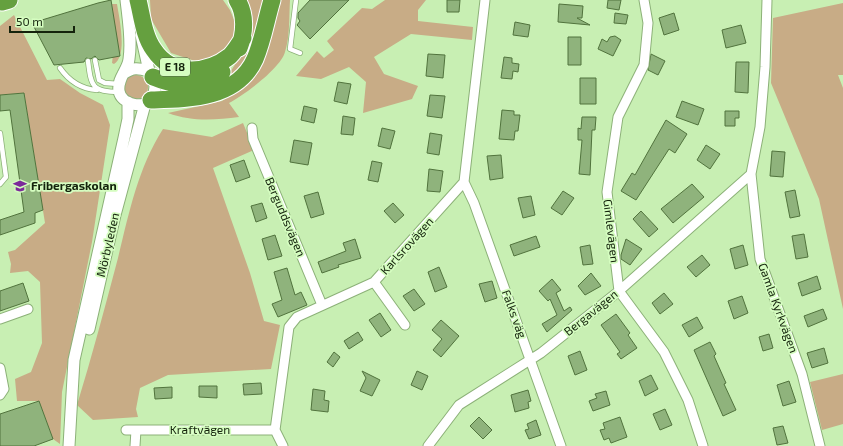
<svg xmlns="http://www.w3.org/2000/svg" width="843" height="446" font-family="'Exo 2',sans-serif">
  <style>
    .green { fill: #c8ac86 }
    .building { fill: #8fb37c; stroke: #51733d }
    .lines { fill: none; stroke-linecap: round; stroke-linejoin: round }
    .service-casing { stroke: #8cb178; stroke-width: 6 }
    .minor-casing { stroke: #8cb178; stroke-width: 11 }
    .tertiary-casing { stroke: #8cb178; stroke-width: 13 }
    .motorway-casing { stroke: #fff; stroke-width: 19 }
    .service { stroke: #fff; stroke-width: 4.5 }
    .minor { stroke: #fff; stroke-width: 9 }
    .tertiary { stroke: #fff; stroke-width: 11 }
    .motorway { stroke: #65a03f; stroke-width: 17 }
    .labels { text-anchor: middle; stroke-width: 3.5; stroke-linejoin: round; paint-order: stroke }
    .shield { fill: #d5fdc0; stroke: #4e6442; stroke-width: 1 }
    .shield-label { font-size: 11px; font-weight: bold; fill: #14230c }
    .poi-label { font-size: 12px; font-weight: bold; fill: #14230c; stroke: #d5fdc0; text-anchor: start }
    .street-label { font-size: 12px; fill: #14230c; stroke: #d5fdc0 }
  </style>
  <rect width="100%" height="100%" fill="#c8efb3"/>
  <path class="green" d="M150 0H223L230 10 237 27 230 44 222 57 198 62 171 53 151 19Z
    M245 0H265L257 40 245 64 223 83 249 43Z
    M278 0H290C289 17 290 36 285 52 281 68 243 96 229 103L239 117C215 120 192 122 168 113L222 101 246 85Z
    M385 0H426L418 10V21L473 27 472 40 411 34 374 57 384 74 418 86 412 99 363 113 366 82 349 67 321 79 296 76 317 51 324 58 334 50 327 41 362 8 372 9Z
    M843 3V75H838L843 88V309L819 199 771 83 773 18Z
    M112 4H117C119 17 128 56 114 64L112 63 115 37Z
    M14 15 47 80 60 79 80 93 103 105 110 125 92 242 62 392 60 444 53 439 39 401H17L15 379 31 372 42 343 40 282 28 271 10 273 11 264 8 252 15 250 45 223 24 93 0 95V26Z
    M124 87a12 12 0 1 1 24 0a12 12 0 1 1-24 0Z
    M243 123 254 150 213 168 250 273 264 321 280 325 271 369 168 375 140 388 136 409 138 417 93 420 77 405C92 356 105 307 118 258 129 213 138 168 163 129L212 137Z
    M843 374V424L822 430 810 382Z"/>
  <path class="building" d="M111 0 120 56 99 60 95 56 91 59 86 58 84 62 54 65 32 23 98 3Z
    M310 0H349L310 39 297 25 300 21 298 18V13Z
    M447 0H460L459 12H447Z
    M608 0H621L619 10 607 8Z
    M559 4 583 6 582 18H577L590 25 558 22Z
    M615 13 628 15 626 24 614 23Z
    M674 13 679 30 664 35 659 18Z
    M515 22 530 25 528 37 513 35Z
    M741 25 746 43 726 48 722 30Z
    M615 36 621 40 613 56 598 49 602 39 607 42 610 37Z
    M568 37H581V65H568Z
    M428 54 445 55 443 78 426 76Z
    M651 54 665 61 658 75 648 70Z
    M504 57 512 58V63L519 64 518 72 513 71 512 79 501 78Z
    M736 62H749L748 93 735 92Z
    M580 78H596V104H580Z
    M338 82 351 84 347 104 334 101Z
    M24 93 43 210 35 213V223L0 235V220L24 212 10 110 0 111V95Z
    M430 95 445 96 442 118 427 116Z
    M682 101 704 109 698 125 676 117Z
    M304 106 317 109 314 123 301 120Z
    M502 110 514 111V115H520L518 131H515L514 140 499 139Z
    M725 111H739V118H735V126H725Z
    M343 116 355 118 353 135 341 134Z
    M582 117H596L595 130H592L590 175 579 174 582 140H578V128L581 129Z
    M666 120 687 134 675 153 669 149 636 200 621 191 632 173 635 175Z
    M382 128 395 131 390 149 378 146Z
    M430 133 442 135 439 155 427 153Z
    M294 140 312 143 308 165 290 162Z
    M706 145 720 154 710 169 697 160Z
    M772 151 785 152 783 177 770 176Z
    M501 155 503 178 490 180 487 156Z
    M244 160 250 177 236 182 230 165Z
    M372 161 382 163 378 182 368 180Z
    M429 169 443 171 440 192 427 191Z
    M692 184 704 197 673 223 661 209Z
    M795 190 800 216 790 218 785 192Z
    M563 191 574 198 562 215 551 208Z
    M318 192 324 214 311 218 304 196Z
    M531 196 535 215 523 218 518 198Z
    M262 203 267 218 256 222 251 206Z
    M393 203 404 215 395 223 384 211Z
    M641 211 658 229 649 237 633 219Z
    M804 234 808 257 796 259 792 236Z
    M275 235 282 256 268 260 262 239Z
    M536 236 540 247 514 256 510 245Z
    M355 239 361 258 338 265 339 267 322 273 318 262 346 251 343 243Z
    M626 239 642 249 630 265 621 259V255Z
    M590 245 593 264 583 265 580 247Z
    M743 245 748 265 735 269 730 249Z
    M702 255 710 265 696 277 687 267Z
    M439 267 447 287 435 292 428 272Z
    M287 268 295 295 301 292 307 305 278 317 272 304 282 300 274 272Z
    M591 273 601 286 585 295 578 286Z
    M817 276 821 289 802 296 798 283Z
    M552 279 561 290 556 293 564 311 570 307 572 310 547 332 542 324 557 315 550 299 548 301 539 291Z
    M492 281 497 298 485 302 479 284Z
    M23 283 29 301 0 311V291Z
    M414 289 425 304 414 311 403 296Z
    M664 293 673 304 660 314 652 303Z
    M742 296 748 313 734 319 728 301Z
    M823 309 827 319 808 327 804 316Z
    M380 313 391 330 381 337 369 320Z
    M616 314 630 333 628 335 637 348 621 359 617 354 620 352 601 325Z
    M697 317 703 328 689 337 682 325Z
    M441 320 459 336 441 357 433 350 442 339 432 330Z
    M358 332 363 340 349 349 344 341Z
    M769 334 773 348 763 351 759 337Z
    M710 342 716 354 714 356 726 383 724 384 736 410 723 416 694 350Z
    M824 348 828 363 812 368 807 353Z
    M580 351 587 370 575 375 568 356Z
    M334 352 340 357 333 367 327 362Z
    M362 371 380 380 372 396 360 391 366 378Z
    M417 371 428 376 422 390 411 385Z
    M651 375 658 389 645 396 639 381Z
    M789 381 796 402 783 406 777 385Z
    M261 383 262 394 244 395 243 384Z
    M199 386H217V398L199 397Z
    M172 387V398L155 399 154 388Z
    M313 389 325 391 324 400 329 401 328 412 311 410Z
    M528 390 531 401 528 402 529 408 515 412 511 395Z
    M606 391 610 405 593 411 589 401 597 398 595 394Z
    M39 401 53 439 34 446H0V414Z
    M665 409 672 425 660 430 653 414Z
    M479 417 492 430 483 439 470 426Z
    M620 417 627 437 611 443 609 438 604 440 600 430 605 429 603 423Z
    M536 420 541 435 529 439 525 430 529 429 527 424Z
    M783 426 788 443 777 445 773 428Z"/>
  <g class="lines">
    <g class="service-casing">
      <path id="service" d="M296 0 290 49 300 53
        M95 60 99 80 105 83 119 84
        M88 61C91 86 92 92 119 92
        M60 68C69 81 82 89 97 90
        M0 133 6 177 0 184"/>
    </g>
    <g class="minor-casing">
      <path id="minor" d="M644 0 648 23 644 65 618 117 607 192 619 291 664 352 688 400 703 446
        M767 0 765 67 760 127 751 174 760 259 802 374 820 446
        M252 128 253 139 322 305
        M464 182 474 203 561 446
        M374 282 405 325
        M0 319 28 309
        M0 368 4 389 0 395
        M126 430H275
        M135 446 136 430
        M283 446 275 430 289 327 297 317 374 282 464 182 485 0
        M428 446 459 405 541 353 619 291 751 174"/>
    </g>
    <g class="tertiary-casing">
      <path id="tertiary" d="M141 35 149 71
        M123 74C133 67 138 68 149 71L155 85C155 89 154 95 151 99 143 110 121 104 119 91 117 78 128 70 129 59 132 40 128 19 126 0
        M89 329 115 215 145 104
        M69 446 74 360 124 138 128 119V102"/>
    </g>
    <g class="motorway-casing">
      <path id="motorway" d="M138 0C142 16 144 37 154 50 172 77 207 74 230 56 235 51 239 44 243 38
        M237 0C246 14 245 33 239 48
        M2 2 9 0
        M153 77C182 89 194 86 222 72
        M151 100C189 99 237 99 255 59 263 40 266 20 272 0"/>
    </g>
    <use href="#service" class="service"/>
    <use href="#minor" class="minor"/>
    <use href="#tertiary" class="tertiary"/>
    <use href="#motorway" class="motorway"/>
  </g>
  <defs>
    <g id="school-bare" transform="scale(1.08)"><path d="M0-5L7-2L0 1L-7-2ZM-4 1L0 2.5L4 1V4Q0 6-4 4Z" fill="#7c2a9a" stroke="#d5fdc0" stroke-width="2.5" paint-order="stroke"/></g>
  </defs>
  <g fill-rule="evenodd">
    <use href="#school-bare" x="20" y="186"/>
  </g>
  <g class="labels">
    <rect class="shield" x="160" y="58" width="30" height="18" rx="3"/>
    <g class="shield-label">
      <text x="175" y="71">E 18</text>
    </g>
    <g class="poi-label">
      <text x="31" y="190">Fribergaskolan</text>
    </g>
    <g class="street-label">
      <text transform="translate(285 217) rotate(67)" y="4">Berguddsvägen</text>
      <text transform="translate(611 231) rotate(83)" y="4">Gimlevägen</text>
      <text transform="translate(108 245) rotate(-77)" y="4">Mörbyleden</text>
      <text transform="translate(407 246) rotate(-48)" y="4">Karlsrovägen</text>
      <text transform="translate(778 308) rotate(70)" y="4">Gamla Kyrkvägen</text>
      <text transform="translate(591 313) rotate(-39)" y="4">Bergavägen</text>
      <text transform="translate(514 314) rotate(70)" y="4">Falks väg</text>
      <text x="200" y="434">Kraftvägen</text>
    </g>
  </g>
  <path d="M10 26v6h64v-6" fill="none" stroke="#14230c" stroke-width="2"/>
  <text x="16" y="26" font-size="12" fill="#14230c" stroke="#d5fdc0" stroke-width="3" paint-order="stroke">50 m</text>
</svg>
